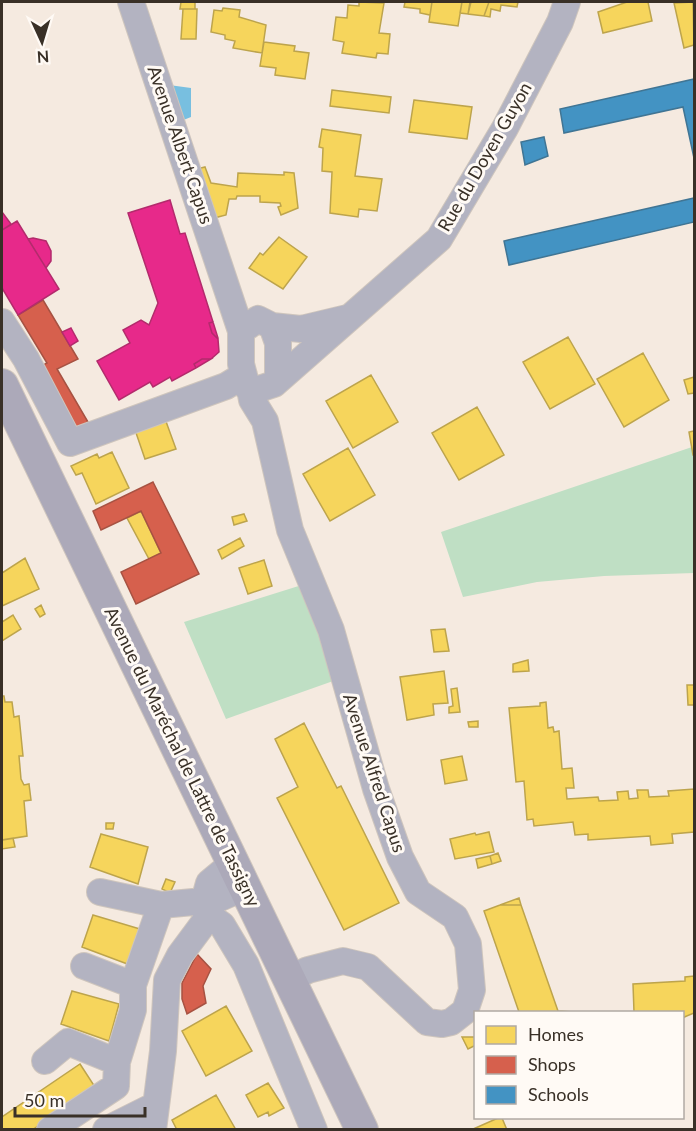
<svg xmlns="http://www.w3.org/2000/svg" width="696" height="1131" font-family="Lato,sans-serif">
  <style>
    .green { fill: #bfdfc4 }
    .water { fill: #78bfe0 }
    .homes { fill: #f6d55c; stroke: #bda44c; stroke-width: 1.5 }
    .shops { fill: #d6604d; stroke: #a75242; stroke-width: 1.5 }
    .schools { fill: #4393c3; stroke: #407594; stroke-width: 1.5 }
    .health { fill: #e7298a; stroke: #b32b6c; stroke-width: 1.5 }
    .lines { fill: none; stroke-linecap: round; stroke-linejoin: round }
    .minor-casing { stroke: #cec5bd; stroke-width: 28 }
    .major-casing { stroke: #cec5bd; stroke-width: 34 }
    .minor { stroke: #b3b3c1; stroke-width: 26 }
    .major { stroke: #aca9b9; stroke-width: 32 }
    .labels { text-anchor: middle; stroke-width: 6; stroke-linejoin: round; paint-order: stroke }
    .street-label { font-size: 18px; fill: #393027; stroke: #fffaf5 }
  </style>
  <rect width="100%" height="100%" fill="#f5eae0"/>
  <path class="green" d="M692 447 694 455V573L604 576 537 582 463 597 441 532Z
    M305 584 336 680 226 719 184 622Z"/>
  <path class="water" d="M169 85 191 88V117L181 121Z"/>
  <path class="homes" d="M181 2H195V9H180Z
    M359 2 384 3 379 33 390 34 388 54 377 53 376 58 342 53 344 42 333 40 336 17 347 18 348 5 359 6Z
    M405 2H432L430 15 420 13V9L404 7Z
    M432 2H462L458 26 429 22Z
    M462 2H471L468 14 460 13Z
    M470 2H489L484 16 468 14Z
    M489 2H518L517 7 501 5 500 11 491 9 490 17 484 16Z
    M627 2H648L652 21 603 33 598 12Z
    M693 2 694 45 684 48 674 3Z
    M223 8 240 10 239 17 266 25 262 53 233 48 235 41 225 39V35L211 32 214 10 222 11Z
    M183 9H197L196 39H181Z
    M264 42 295 46 294 51 309 53 305 79 275 75 276 68 260 66Z
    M332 90 391 97 389 113 330 106Z
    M414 100 472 107 467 139 409 132Z
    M322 129 361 135 355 176 382 179 377 211 359 209 358 217 330 213 332 172 322 171 323 148 319 147Z
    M205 167 211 183 237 187 238 173 284 175V172L294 173 298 208 281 215 278 207 281 206 280 203 260 202V196H237L236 199H229L226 215 214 218 197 169Z
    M279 237 307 257 283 289 249 268 260 253 263 255Z
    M568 337 595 384 550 409 523 362Z
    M643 353 669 400 624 427 597 379Z
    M371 375 398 422 353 448 326 401Z
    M694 377V393L688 394 684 380Z
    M477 407 504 455 459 480 432 433Z
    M164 416 176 449 145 459 134 427Z
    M694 431V455H693L689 432Z
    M348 448 375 495 330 521 303 474Z
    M112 452 129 488 96 504 82 473 76 475 71 466 97 454 99 458Z
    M141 511 161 553 149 559 127 518Z
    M244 514 247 521 234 525 232 517Z
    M240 538 244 546 222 559 218 550Z
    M25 558 39 589 2 606V573Z
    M264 560 272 586 248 594 239 568Z
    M41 605 45 614 40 617 35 609Z
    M13 615 21 629 2 641V622Z
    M445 629 449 651 434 652 431 630Z
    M528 660 529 671 513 672V664Z
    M444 671 448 703 433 704 434 715 407 720 400 677Z
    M687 685H694V705H688Z
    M457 688 460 712 449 713V707L453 706 451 689Z
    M2 696H4L5 702H12L14 717 19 716 23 756H19L21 779 24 785 29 784 31 800 24 801 27 836 2 840Z
    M546 702 548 728 553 727 554 732 559 731 562 769 572 768 574 788H566L567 799 598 797 599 801 618 800 617 792 628 791 629 799 638 798 637 790H648L649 797 669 796 668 791 694 789V832L672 834 673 843 651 845 650 836 588 840V834L575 835 573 822 534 826 533 819 527 820 524 781 516 782 509 708 540 706V703Z
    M478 721V727H469L468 722Z
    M304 723 337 788 341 786 399 903 344 930 277 798 298 787 275 739Z
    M462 756 467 780 445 784 441 760Z
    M106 823H114L113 829H106Z
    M489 832 494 852 455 859 450 839 475 833 476 835Z
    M101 834 148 847 138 884 90 867Z
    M13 838 15 847 2 849V840Z
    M498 853 501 861 492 864 490 856Z
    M490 856 492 864 478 868 476 859Z
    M166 879 175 882 170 893 162 889Z
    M519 898 521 905H500Z
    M500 905H521L558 1011 574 1012H519L484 911Z
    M93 915 140 929 130 965 82 947Z
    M694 976V1013L682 1018V1012H634L633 984 685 981V977Z
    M72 991 119 1004 109 1041 61 1024Z
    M226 1006 252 1051 206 1076 182 1031Z
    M462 1037H476V1045L468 1049Z
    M80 1064 95 1087 32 1130H2V1117Z
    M268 1083 284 1108 269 1116 268 1112 258 1117 246 1095Z
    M216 1095 236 1130H177L172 1120Z
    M498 1118H502L507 1130H471Z"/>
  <path class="shops" d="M43 300 78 359 57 369 88 422 74 430 38 368 47 363 18 315Z
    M153 482 199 574 136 604 121 572 161 553 141 511 101 530 93 511Z
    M197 954 211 969 203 986 206 1003 187 1014 182 999V983Z"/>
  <path class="schools" d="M694 79V158L683 107 564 133 560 109Z
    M544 137 548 156 525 165 521 142Z
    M694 198V222L509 265 504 241Z"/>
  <path class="health" d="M170 200 180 234 185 233 213 322 209 323 212 333 218 339 219 352 211 359H202L194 364 196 368 172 381 170 377 153 387 150 382 119 400 97 361 130 343 123 330 141 320 149 325 158 303 128 213Z
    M2 212 11 224 2 230Z
    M17 221 59 289 18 315 2 288V230Z
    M33 238 46 241 51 251V261L46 268 28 239Z
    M213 322 218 338V339L212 333 209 323Z
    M71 328 78 341 70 346 62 332Z
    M202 359H211L196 368 194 364Z"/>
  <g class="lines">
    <g class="minor-casing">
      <path id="minor" d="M131 2 241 331
        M2 322 26 359 70 443 226 386 244 375
        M272 326 301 329 347 318
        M278 378V343L272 326 258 319 241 331V364L247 387 259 389 274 384 439 239 505 128 560 22 567 2
        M250 389 252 400 265 421 290 530 331 630 376 789 400 857 418 892 455 917 468 944 472 990 465 1011 451 1022 442 1024 427 1022 368 967 343 961 308 970 289 979
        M233 863 209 883 204 901 220 898 245 887
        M100 892 161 905 204 901 209 916 222 925 246 965 314 1130
        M84 966 133 985 161 905
        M45 1061 68 1042 117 1062 133 1010V985
        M50 1130 116 1086 117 1062
        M106 1130 156 1105
        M153 1130 163 1051 167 980 180 955 209 916"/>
    </g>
    <g class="major-casing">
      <path id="major" d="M2 385 362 1130"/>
    </g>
    <use href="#minor" class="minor"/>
    <use href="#major" class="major"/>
  </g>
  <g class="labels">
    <g class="street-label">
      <text transform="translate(180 145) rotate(71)" y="6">Avenue Albert Capus</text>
      <text transform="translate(485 157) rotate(-60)" y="6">Rue du Doyen Guyon</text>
      <text transform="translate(182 757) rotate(64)" y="6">Avenue du Maréchal de Lattre de Tassigny</text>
      <text transform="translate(374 773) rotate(72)" y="6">Avenue Alfred Capus</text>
    </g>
  </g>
  <rect width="696" height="1131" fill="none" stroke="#393027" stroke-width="6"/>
  <rect x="474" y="1011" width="210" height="108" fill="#fffaf5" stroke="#b0a9a3" stroke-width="1.5"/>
  <rect x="486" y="1026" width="30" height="18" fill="#f6d55c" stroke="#b0a9a3" stroke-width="1.5"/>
  <text x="528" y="1041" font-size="18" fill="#393027">Homes</text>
  <rect x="486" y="1056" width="30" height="18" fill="#d6604d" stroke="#b0a9a3" stroke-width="1.5"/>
  <text x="528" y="1071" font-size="18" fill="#393027">Shops</text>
  <rect x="486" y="1086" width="30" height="18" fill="#4393c3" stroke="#b0a9a3" stroke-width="1.5"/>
  <text x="528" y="1101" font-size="18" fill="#393027">Schools</text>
  <g transform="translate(42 42) rotate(176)" stroke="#fffaf5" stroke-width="4.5" paint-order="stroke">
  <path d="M0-4.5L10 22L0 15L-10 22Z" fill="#393027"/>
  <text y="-9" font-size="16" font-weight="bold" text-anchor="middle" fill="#393027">N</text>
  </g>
  <path d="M15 1107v9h130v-9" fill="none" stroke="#393027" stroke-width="3"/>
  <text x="24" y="1107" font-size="18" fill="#393027" stroke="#fffaf5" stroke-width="4.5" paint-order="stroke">50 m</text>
</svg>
